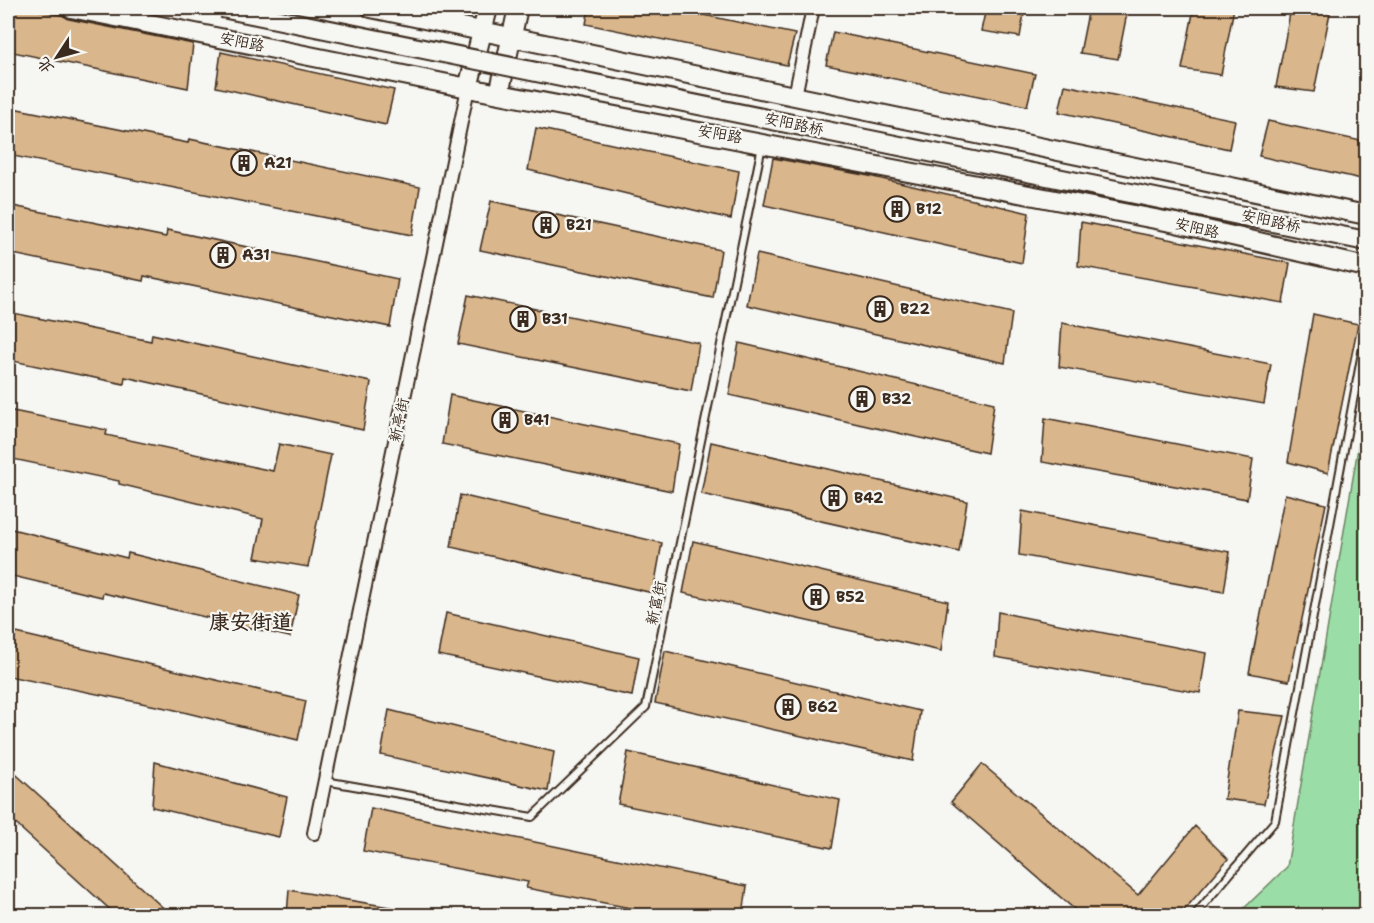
<svg xmlns="http://www.w3.org/2000/svg" width="1374" height="923" font-family="'Shantell Sans','LXGW WenKai TC',sans-serif">
  <style>
    .green { fill: #9bdda7; stroke: #6b8462; stroke-width: 1.5 }
    .building { fill: #d9b68b; stroke: #3b2a1e; stroke-width: 1.5 }
    .lines { fill: none; stroke-linecap: round; stroke-linejoin: round }
    .lane-casing { stroke: #3b2a1e; stroke-width: 10 }
    .street-casing { stroke: #3b2a1e; stroke-width: 16 }
    .secondary-casing { stroke: #3b2a1e; stroke-width: 22 }
    .lane { stroke: #f6f6f2; stroke-width: 6 }
    .street { stroke: #f6f6f2; stroke-width: 12 }
    .secondary { stroke: #f6f6f2; stroke-width: 18 }
    .secondary-bridge-casing { stroke: #3b2a1e; stroke-width: 22; stroke-linecap: butt }
    .secondary-bridge { stroke: #f6f6f2; stroke-width: 18 }
    .labels { text-anchor: middle; stroke-width: 4.5; stroke-linejoin: round; paint-order: stroke }
    .street-label { font-size: 15px; fill: #3b2a1e; stroke: #f6f6f2 }
    .poi-label { font-size: 15px; font-weight: bold; fill: #3b2a1e; stroke: #f6f6f2; text-anchor: start }
    .district-label { font-size: 21px; font-weight: bold; fill: #3b2a1e; stroke: #f6f6f2 }
  </style>
  <rect width="100%" height="100%" fill="#f6f6f2"/>
  <filter id="ink" filterUnits="userSpaceOnUse"><feTurbulence type="fractalNoise" baseFrequency=".0167" numOctaves="2"/><feDisplacementMap in="SourceGraphic" scale="12" xChannelSelector="R" yChannelSelector="G"/><feConvolveMatrix kernelMatrix="1 2 1 2 8 2 1 2 1" color-interpolation-filters="sRGB"/></filter>
  <g filter="url(#ink)">
    <path class="green" d="M1366 401V915H1237L1287 867Z"/>
    <path class="building" d="M8 8H27L62 15 69 19 193 44 188 88 8 51Z
      M589 8H670L795 34 787 65 586 24Z
      M986 8H1025L1020 37 981 31Z
      M1089 8H1128L1118 59 1080 53Z
      M1194 8H1234L1221 75 1182 69Z
      M1291 8H1331L1314 92 1276 87Z
      M833 32 1035 74 1027 106 826 65Z
      M221 52 394 90 386 125 216 87Z
      M1065 85 1235 120 1229 149 1059 112Z
      M8 107 188 143 189 139 420 187 412 235 8 155Z
      M1268 121 1366 142V180L1259 156Z
      M536 128 739 171 731 219 528 170Z
      M773 158 869 176 1029 213 1022 263 764 205Z
      M491 201 721 250 713 298 480 250Z
      M8 205 166 237 167 230 398 279 390 327 144 276 143 281 8 253Z
      M1081 222 1290 263 1283 303 1078 266Z
      M757 254 1012 313 1005 363 747 305Z
      M468 295 699 343 691 391 458 344Z
      M8 312 151 341 152 334 371 382 363 430 125 377 124 384 8 360Z
      M1313 314 1358 324 1328 473 1288 462Z
      M1062 323 1271 364 1264 404 1059 367Z
      M739 343 994 403 987 453 729 395Z
      M450 395 679 444 672 491 442 444Z
      M8 410 107 430 106 435 273 471 279 444 331 455 308 567 255 558 263 519 119 484V481L8 458Z
      M1045 418 1253 459 1247 499 1042 462Z
      M711 442 967 501 959 552 701 494Z
      M1285 494 1326 504 1289 681 1249 673Z
      M460 495 662 543 653 593 451 547Z
      M1022 511 1230 552 1224 592 1019 555Z
      M8 528 127 558 128 553 299 595 290 637 103 593 102 597 8 575Z
      M693 541 948 601 941 651 683 593Z
      M998 612 1206 653 1200 693 995 657Z
      M446 613 639 657 632 696 438 655Z
      M8 631 306 701 298 740 171 709 8 676Z
      M665 651 920 711 913 761 655 703Z
      M389 710 554 752 548 791 381 755Z
      M1238 711 1285 716 1264 804 1224 799Z
      M628 752 840 800 832 848 618 804Z
      M155 762 287 797 279 837 152 807Z
      M982 764 1138 895 1195 826 1228 859 1180 915H1081L951 802Z
      M8 767 171 915H116L8 817Z
      M371 808 747 886 743 915H667L526 888 528 882 363 851Z
      M289 890 395 908V915H287Z"/>
    <g class="lines">
      <g class="lane-casing">
        <path id="lane" d="M325 781 532 817 646 707 762 146
          M1194 916 1275 821 1366 331"/>
      </g>
      <g class="street-casing">
        <path id="street" d="M795 96 813 8
          M314 833 468 88"/>
      </g>
      <g class="secondary-casing">
        <path id="secondary" d="M71 8 468 88 1176 223 1366 267
          M371 8 1366 215
          M468 88 488 8
          M499 94 518 8"/>
      </g>
      <use href="#lane" class="lane"/>
      <use href="#street" class="street"/>
      <use href="#secondary" class="secondary"/>
      <g class="secondary-bridge-casing">
        <path id="secondary-bridge" d="M222 8 1366 241"/>
      </g>
      <use href="#secondary-bridge" class="secondary-bridge"/>
    </g>
  </g>
  <defs>
    <g id="building-ring" transform="scale(1.35)"><circle r="9.5" fill="#f6f6f2" stroke="#3b2a1e" stroke-width="1.5"/><path d="M-4-6H4V6H1V3H-1V6H-4ZM-2.5-4.3h1.7v1.8h-1.7ZM.8-4.3h1.7v1.8H.8ZM-2.5-1h1.7V.8h-1.7ZM.8-1h1.7V.8H.8Z" fill="#3b2a1e"/></g>
  </defs>
  <g fill-rule="evenodd">
    <use href="#building-ring" x="244" y="163"/>
    <use href="#building-ring" x="897" y="209"/>
    <use href="#building-ring" x="546" y="225"/>
    <use href="#building-ring" x="223" y="255"/>
    <use href="#building-ring" x="880" y="309"/>
    <use href="#building-ring" x="523" y="319"/>
    <use href="#building-ring" x="862" y="399"/>
    <use href="#building-ring" x="505" y="420"/>
    <use href="#building-ring" x="834" y="498"/>
    <use href="#building-ring" x="816" y="597"/>
    <use href="#building-ring" x="788" y="707"/>
  </g>
  <g class="labels">
    <g class="street-label">
      <text transform="translate(242 42) rotate(11)" y="5">安阳路</text>
      <text transform="translate(794 124) rotate(12)" y="5">安阳路桥</text>
      <text transform="translate(720 134) rotate(10)" y="5">安阳路</text>
      <text transform="translate(1271 221) rotate(12)" y="5">安阳路桥</text>
      <text transform="translate(1197 228) rotate(13)" y="5">安阳路</text>
      <text transform="translate(399 420) rotate(-78)" y="5">新亭街</text>
      <text transform="translate(656 603) rotate(-78)" y="5">新富街</text>
    </g>
    <g class="poi-label">
      <text x="264" y="168">A21</text>
      <text x="916" y="214">B12</text>
      <text x="566" y="230">B21</text>
      <text x="242" y="260">A31</text>
      <text x="900" y="314">B22</text>
      <text x="542" y="324">B31</text>
      <text x="882" y="404">B32</text>
      <text x="524" y="425">B41</text>
      <text x="854" y="503">B42</text>
      <text x="836" y="602">B52</text>
      <text x="808" y="712">B62</text>
    </g>
    <g class="district-label">
      <text x="251" y="629">康安街道</text>
    </g>
  </g>
  <rect width="1374" height="923" fill="none" stroke="#f6f6f2" stroke-width="30"/>
  <rect x="15" y="15" width="1344" height="893" fill="none" stroke="#3b2a1e" stroke-width="2" filter="url(#ink)"/>
  <g transform="translate(57 57) rotate(234)" stroke="#f6f6f2" stroke-width="4.5" paint-order="stroke">
  <path d="M0-4.5L10 22L0 15L-10 22Z" fill="#3b2a1e"/>
  <text y="-9" font-size="16" font-weight="bold" text-anchor="middle" fill="#3b2a1e">北</text>
  </g>
</svg>
